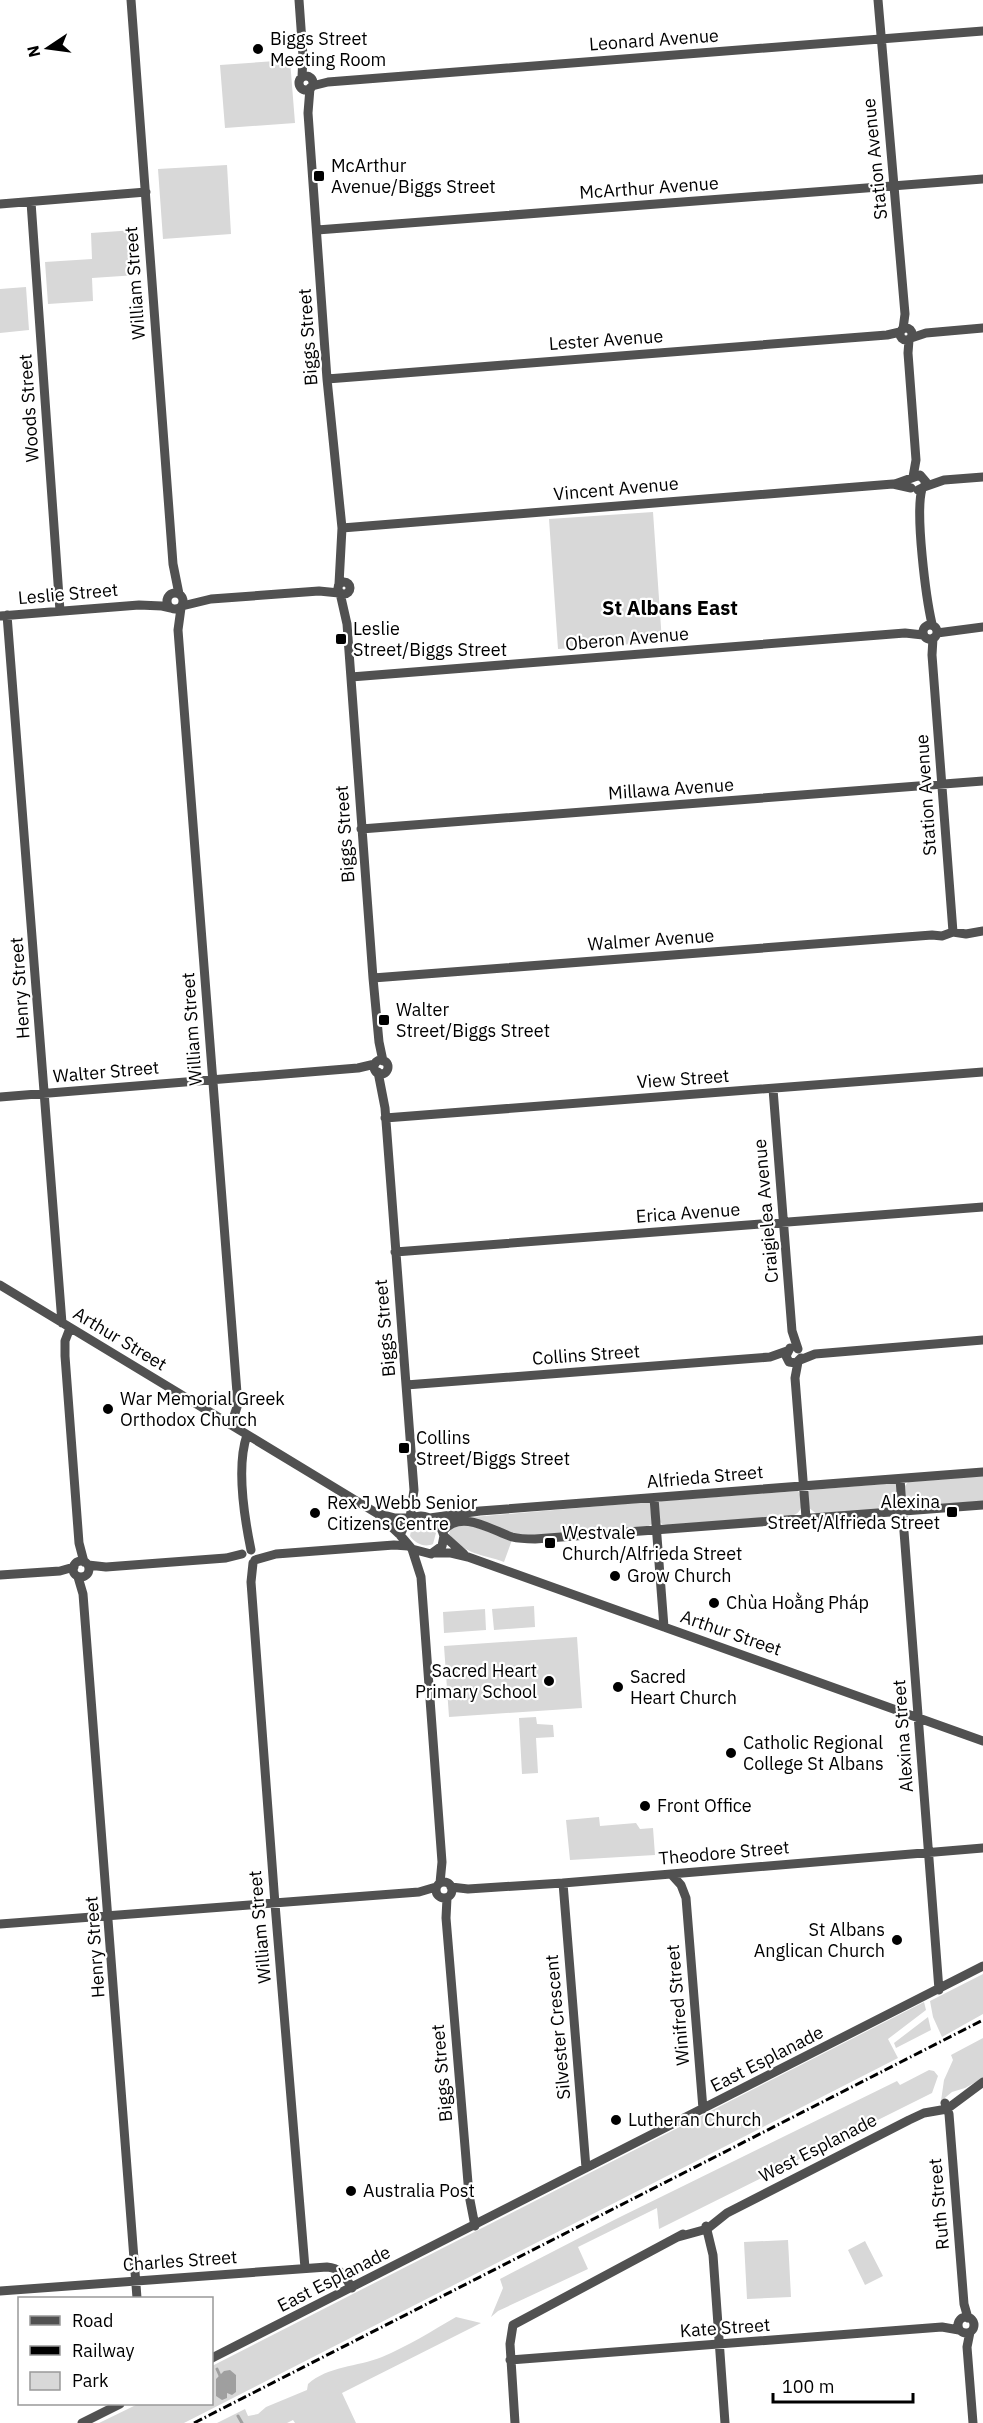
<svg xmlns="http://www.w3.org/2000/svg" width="983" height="2423" font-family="'IBM Plex Sans',sans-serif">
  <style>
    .green { fill: #d8d8d8 }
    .water { fill: #9f9f9f }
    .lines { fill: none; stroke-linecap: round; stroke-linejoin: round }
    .stream { stroke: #9f9f9f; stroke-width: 3 }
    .minor { stroke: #515151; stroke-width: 9 }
    .rail { stroke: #000; stroke-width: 3; stroke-dasharray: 9 3 1.5 3; stroke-linecap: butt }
    .poi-dot { fill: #000; stroke: #fff; stroke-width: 2 }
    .labels { text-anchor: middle; stroke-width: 4.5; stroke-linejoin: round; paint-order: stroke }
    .poi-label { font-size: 18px; fill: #000; stroke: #fff; text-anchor: start }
    .street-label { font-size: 18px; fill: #000; stroke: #fff }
    .neighbourhood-label { font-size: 20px; font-weight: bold; fill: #000; stroke: #fff }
  </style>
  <rect width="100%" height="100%" fill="#fff"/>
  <path class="green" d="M290 60 295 123 225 128 220 65Z
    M227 165 231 234 163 239 158 169Z
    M135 230 137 275 92 278 93 301 48 304 45 262 92 259 91 233Z
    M26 287 29 330 0 333V289Z
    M653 512 662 642 558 649 549 519Z
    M983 1476V1501L910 1506 906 1502 905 1486 908 1482Z
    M896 1483 899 1505 896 1508 817 1514 809 1508 808 1492 810 1490Z
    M798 1491C803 1498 804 1511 794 1515L668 1525 662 1524 659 1521 658 1503 661 1501Z
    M648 1502 650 1503 652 1524 647 1527 522 1536 450 1521V1519Z
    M420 1523 428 1526 436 1533 433 1544C424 1548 415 1543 410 1536L412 1525Z
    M466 1524 512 1540 504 1562C483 1554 464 1555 449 1534L451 1528Z
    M534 1606 535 1627 494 1630 492 1609Z
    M485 1609 486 1630 444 1633 443 1612Z
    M577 1637 582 1708 449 1717 444 1646Z
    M536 1717 537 1724 553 1725 554 1737 536 1738 538 1773 522 1774 519 1718Z
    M599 1817 600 1826 636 1823 640 1829 653 1828 655 1855 570 1860 566 1820Z
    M983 1974V2014L942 2037 933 2017 930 2001Z
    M924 2002 926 2010 888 2039 898 2058 184 2423H99L138 2404H212V2366Z
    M928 2017 931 2030 896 2048 894 2043Z
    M983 2038V2078L965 2088 952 2092 941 2101 944 2080 953 2060 951 2055Z
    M929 2070 934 2071 938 2076 932 2093 659 2229 657 2208 578 2247 588 2269 498 2311 491 2317 503 2288 500 2279 616 2219 897 2081 900 2085Z
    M788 2240 791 2297 747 2299 744 2242Z
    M865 2241 883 2276 865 2285 848 2250Z
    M456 2317 481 2323 342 2393 356 2423H295L293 2420 287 2423H217L245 2409 248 2416 258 2414 266 2407 307 2390 308 2384C328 2366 357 2367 382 2357 408 2346 432 2331 456 2317Z"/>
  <path class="water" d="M230 2370 236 2375V2392L232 2395 227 2393V2398L222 2400 216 2396V2379L224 2371Z"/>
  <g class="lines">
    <path class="stream" d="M217 2369 221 2378
      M238 2416 242 2423"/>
    <path class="minor" d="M131 0 173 564 179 594
      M299 0 303 56 302 77
      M878 0 905 314 903 329
      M299 83a7 7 0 1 1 14 0a7 7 0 1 1-14 0Z
      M312 86 328 82 983 31
      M310 88 308 113 327 379 342 528 339 584
      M31 202 60 611
      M0 204 146 192
      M317 230 983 179
      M900 334a6 6 0 1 1 12 0a6 6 0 1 1-12 0Z
      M911 338 926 333 983 328
      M909 340 908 353 916 460 913 477
      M327 379 887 335 900 332
      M895 484 920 475 926 482 924 487 918 490
      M924 487 944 480 983 477
      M922 489C915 513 926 598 932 624
      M342 528 893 484 911 488
      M338 588a6 6 0 1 1 12 0a6 6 0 1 1-12 0Z
      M167 601a8 8 0 1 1 16 0a8 8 0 1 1-16 0Z
      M340 593 347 624 373 978 379 1042 383 1061
      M182 606 211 599 319 591 339 593
      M181 608 178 630 237 1393V1407L231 1425
      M7 615 62 1323
      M0 616 139 605 162 606 171 608
      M923 632a7 7 0 1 1 14 0a7 7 0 1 1-14 0Z
      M937 633 983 627
      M933 638 932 655 953 932
      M351 677 905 633 923 635
      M361 829 983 781
      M373 978 932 935 942 936 953 932 966 934 983 931
      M374 1067a7 7 0 1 1 14 0a7 7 0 1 1-14 0Z
      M378 1072 385 1108 414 1490 410 1518
      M773 1089 792 1331 798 1349
      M0 1097 358 1068 375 1064
      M385 1118 983 1072
      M395 1252 983 1207
      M0 1285 378 1514 399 1534
      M70 1328 65 1341V1356L79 1543 84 1562
      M790 1348 786 1356 789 1362 796 1363 801 1358
      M800 1360 815 1354 983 1340
      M798 1362 795 1378 806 1518
      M406 1385 770 1357 787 1351
      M247 1435C236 1467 244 1516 251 1550
      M900 1479 939 1990
      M654 1498 664 1627
      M380 1514 395 1518H408
      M421 1516C434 1517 441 1525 444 1536L442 1546 431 1554 412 1549 400 1535 408 1518Z
      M430 1518 480 1511 983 1472
      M443 1531C461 1509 491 1530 512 1537 520 1539 527 1539 535 1539L983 1505
      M444 1536 464 1554
      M412 1549 421 1577 442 1862 440 1883
      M434 1553H451L468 1557 983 1741
      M255 1560 276 1554 394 1545 408 1546
      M73 1569a8 8 0 1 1 16 0a8 8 0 1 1-16 0Z
      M253 1563 251 1582 275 1904 305 2268
      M88 1565 106 1567 226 1558 242 1554
      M0 1575 60 1571 74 1567
      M78 1577 83 1594 137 2298
      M671 1874 681 1885 686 1898 703 2109
      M436 1890a8 8 0 1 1 16 0a8 8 0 1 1-16 0Z
      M563 1883 586 2168
      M451 1887 468 1889 563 1883 983 1848
      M447 1898 446 1918 469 2195 475 2226
      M0 1924 419 1892 436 1887
      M945 2103 949 2114 964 2304 968 2318
      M706 2226 713 2255 725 2423
      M678 2237 707 2229 727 2213 909 2120 924 2113 947 2109 983 2082
      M0 2291 327 2267C341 2268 345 2277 352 2288
      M958 2325a8 8 0 1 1 16 0a8 8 0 1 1-16 0Z
      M970 2332 967 2347 973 2423
      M212 2358 983 1966
      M510 2360 942 2327 959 2330
      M82 2423 120 2404
      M515 2423 510 2344 513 2325 683 2234"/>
    <path class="rail" d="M194 2423 983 2020"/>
  </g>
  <g class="poi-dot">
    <circle cx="258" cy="49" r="6"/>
    <rect x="313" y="170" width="12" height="12" rx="3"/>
    <rect x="335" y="633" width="12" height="12" rx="3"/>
    <rect x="378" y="1014" width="12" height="12" rx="3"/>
    <circle cx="108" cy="1409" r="6"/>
    <rect x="398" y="1442" width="12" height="12" rx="3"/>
    <rect x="946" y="1506" width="12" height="12" rx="3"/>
    <circle cx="315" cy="1513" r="6"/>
    <rect x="544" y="1537" width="12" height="12" rx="3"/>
    <circle cx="615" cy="1576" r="6"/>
    <circle cx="714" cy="1603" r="6"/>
    <circle cx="549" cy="1681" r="6"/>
    <circle cx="618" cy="1687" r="6"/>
    <circle cx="731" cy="1753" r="6"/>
    <circle cx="645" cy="1806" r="6"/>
    <circle cx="897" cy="1940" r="6"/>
    <circle cx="616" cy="2120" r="6"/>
    <circle cx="351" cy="2191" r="6"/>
  </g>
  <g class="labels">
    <g class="poi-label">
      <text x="270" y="45">Biggs Street<tspan x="270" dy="21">Meeting Room</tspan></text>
      <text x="331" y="172">McArthur<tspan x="331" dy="21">Avenue/Biggs Street</tspan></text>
      <text x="353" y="635">Leslie<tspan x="353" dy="21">Street/Biggs Street</tspan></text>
      <text x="396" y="1016">Walter<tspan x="396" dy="21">Street/Biggs Street</tspan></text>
      <text x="120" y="1405">War Memorial Greek<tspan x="120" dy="21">Orthodox Church</tspan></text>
      <text x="416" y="1444">Collins<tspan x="416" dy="21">Street/Biggs Street</tspan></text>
      <text x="940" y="1508" text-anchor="end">Alexina<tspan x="940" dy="21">Street/Alfrieda Street</tspan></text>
      <text x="327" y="1509">Rex J Webb Senior<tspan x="327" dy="21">Citizens Centre</tspan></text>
      <text x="562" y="1539">Westvale<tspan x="562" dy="21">Church/Alfrieda Street</tspan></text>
      <text x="627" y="1582">Grow Church</text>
      <text x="726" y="1609">Chùa Hoằng Pháp</text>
      <text x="537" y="1677" text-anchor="end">Sacred Heart<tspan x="537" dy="21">Primary School</tspan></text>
      <text x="630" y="1683">Sacred<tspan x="630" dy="21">Heart Church</tspan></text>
      <text x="743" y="1749">Catholic Regional<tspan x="743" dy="21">College St Albans</tspan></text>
      <text x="657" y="1812">Front Office</text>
      <text x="885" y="1936" text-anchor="end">St Albans<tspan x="885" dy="21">Anglican Church</tspan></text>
      <text x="628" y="2126">Lutheran Church</text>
      <text x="363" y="2197">Australia Post</text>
    </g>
    <g class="street-label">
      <text transform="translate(654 40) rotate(-4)" y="6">Leonard Avenue</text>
      <text transform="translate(875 159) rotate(-96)" y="6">Station Avenue</text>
      <text transform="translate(649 188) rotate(-4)" y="6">McArthur Avenue</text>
      <text transform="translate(135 283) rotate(-94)" y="6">William Street</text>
      <text transform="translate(308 337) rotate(-94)" y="6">Biggs Street</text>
      <text transform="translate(606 340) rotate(-4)" y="6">Lester Avenue</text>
      <text transform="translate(29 408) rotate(-94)" y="6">Woods Street</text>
      <text transform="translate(616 489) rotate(-5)" y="6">Vincent Avenue</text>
      <text transform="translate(68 594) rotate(-5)" y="6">Leslie Street</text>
      <text transform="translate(627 639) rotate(-5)" y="6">Oberon Avenue</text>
      <text transform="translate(671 789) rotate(-4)" y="6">Millawa Avenue</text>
      <text transform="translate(926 795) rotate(-94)" y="6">Station Avenue</text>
      <text transform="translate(345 834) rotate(-94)" y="6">Biggs Street</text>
      <text transform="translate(651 940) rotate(-4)" y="6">Walmer Avenue</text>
      <text transform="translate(20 988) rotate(-94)" y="6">Henry Street</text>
      <text transform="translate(192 1029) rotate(-94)" y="6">William Street</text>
      <text transform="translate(106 1072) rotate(-5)" y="6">Walter Street</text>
      <text transform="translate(683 1079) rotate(-4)" y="6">View Street</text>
      <text transform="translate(766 1211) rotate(-95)" y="6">Craigielea Avenue</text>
      <text transform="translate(688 1213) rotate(-4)" y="6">Erica Avenue</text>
      <text transform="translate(385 1328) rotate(-95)" y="6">Biggs Street</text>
      <text transform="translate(120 1339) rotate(31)" y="6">Arthur Street</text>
      <text transform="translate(586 1355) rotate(-4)" y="6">Collins Street</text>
      <text transform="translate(705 1477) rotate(-5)" y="6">Alfrieda Street</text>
      <text transform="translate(731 1633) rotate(19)" y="6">Arthur Street</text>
      <text transform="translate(903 1736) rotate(-94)" y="6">Alexina Street</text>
      <text transform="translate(724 1853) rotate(-5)" y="6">Theodore Street</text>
      <text transform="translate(260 1927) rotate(-95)" y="6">William Street</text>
      <text transform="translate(95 1947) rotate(-94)" y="6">Henry Street</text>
      <text transform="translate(678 2005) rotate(-95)" y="6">Winifred Street</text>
      <text transform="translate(558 2027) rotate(-95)" y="6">Silvester Crescent</text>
      <text transform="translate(767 2059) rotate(-27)" y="6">East Esplanade</text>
      <text transform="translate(442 2073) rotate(-95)" y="6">Biggs Street</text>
      <text transform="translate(818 2148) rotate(-27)" y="6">West Esplanade</text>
      <text transform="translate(939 2204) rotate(-95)" y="6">Ruth Street</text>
      <text transform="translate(180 2261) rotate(-4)" y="6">Charles Street</text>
      <text transform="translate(334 2279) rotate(-27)" y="6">East Esplanade</text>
      <text transform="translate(725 2328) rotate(-4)" y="6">Kate Street</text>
    </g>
    <g class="neighbourhood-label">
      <text x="670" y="615">St Albans East</text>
    </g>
  </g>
  <rect x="18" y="2297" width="195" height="108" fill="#ffffff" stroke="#999999" stroke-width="1.5"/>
  <rect x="30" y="2316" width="30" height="9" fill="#515151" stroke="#999999" stroke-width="1.5"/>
  <text x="72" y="2327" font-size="18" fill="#000000">Road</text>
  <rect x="30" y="2346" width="30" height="9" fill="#000000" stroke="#999999" stroke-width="1.5"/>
  <text x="72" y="2357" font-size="18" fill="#000000">Railway</text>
  <rect x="30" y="2372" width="30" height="18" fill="#d8d8d8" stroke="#999999" stroke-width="1.5"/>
  <text x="72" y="2387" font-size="18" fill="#000000">Park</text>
  <g transform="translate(48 48) rotate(257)" stroke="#ffffff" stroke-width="4.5" paint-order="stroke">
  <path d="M0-4.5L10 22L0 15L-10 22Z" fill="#000000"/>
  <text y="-9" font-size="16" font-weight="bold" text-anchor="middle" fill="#000000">N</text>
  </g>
  <path d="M773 2393v9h140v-9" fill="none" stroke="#000000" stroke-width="3"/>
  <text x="782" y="2393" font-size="18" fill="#000000" stroke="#ffffff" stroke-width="4.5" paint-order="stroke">100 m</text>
</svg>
